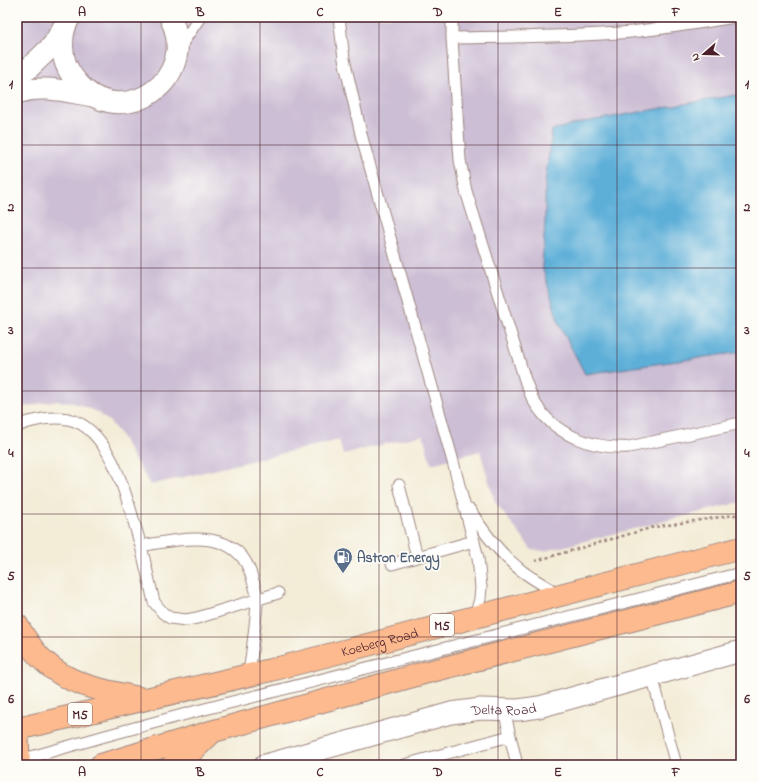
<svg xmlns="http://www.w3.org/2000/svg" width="758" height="782" font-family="'Indie Flower',sans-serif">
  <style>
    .industrial { fill: #ccbed4 }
    .water { fill: #5dafd8; stroke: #546782 }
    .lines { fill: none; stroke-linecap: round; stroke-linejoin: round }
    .lane-casing { stroke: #9e8681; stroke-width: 13 }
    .street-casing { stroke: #9e8681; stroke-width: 23 }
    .primary-casing { stroke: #9e8681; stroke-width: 24 }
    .path { stroke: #9e8681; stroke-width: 2.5; stroke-dasharray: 3 3; stroke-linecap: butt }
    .lane { stroke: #fff; stroke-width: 11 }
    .street { stroke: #fff; stroke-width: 21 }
    .primary { stroke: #fcba8e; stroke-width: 22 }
    .grid { fill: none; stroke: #4a1f2b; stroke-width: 1; stroke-opacity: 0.55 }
    .labels { text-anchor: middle; stroke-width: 3.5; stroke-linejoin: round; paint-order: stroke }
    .shield { fill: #fdfcf7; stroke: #806168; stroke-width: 1 }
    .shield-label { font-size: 13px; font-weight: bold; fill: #4a1f2b }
    .service-label { font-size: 14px; font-weight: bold; fill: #4e5e75; stroke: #fdfcf7; text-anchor: start }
    .street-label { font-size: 14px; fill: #4a1f2b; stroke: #fdfcf7 }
    .neatline { fill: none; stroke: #4a1f2b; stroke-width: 1.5 }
    .grid-label { font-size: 13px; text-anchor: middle; font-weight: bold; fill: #4a1f2b }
  </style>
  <rect width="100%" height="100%" fill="#fdfcf7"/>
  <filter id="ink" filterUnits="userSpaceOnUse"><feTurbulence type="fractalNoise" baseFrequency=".025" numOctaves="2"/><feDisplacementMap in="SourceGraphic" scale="8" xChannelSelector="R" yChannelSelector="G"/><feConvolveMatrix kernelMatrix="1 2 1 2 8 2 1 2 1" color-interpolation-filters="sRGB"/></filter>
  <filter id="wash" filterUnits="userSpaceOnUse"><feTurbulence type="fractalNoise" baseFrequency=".012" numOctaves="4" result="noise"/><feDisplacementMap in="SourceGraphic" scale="16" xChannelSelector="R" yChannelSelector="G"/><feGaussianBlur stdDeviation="0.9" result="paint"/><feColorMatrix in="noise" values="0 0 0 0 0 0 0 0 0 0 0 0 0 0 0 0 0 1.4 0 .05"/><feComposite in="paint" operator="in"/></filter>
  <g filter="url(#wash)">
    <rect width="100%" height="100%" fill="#f3ecd7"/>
    <path class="industrial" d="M17 17H741V502L545 551 532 550 495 502 480 451 431 464 423 435 343 454 339 440 150 485 119 433 110 422 97 412 81 405 70 402 57 401 42 403 17 409Z"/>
    <path class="water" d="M741 94V352L585 374 559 324 542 266 545 222V183L552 130 584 122Z"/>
  </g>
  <g filter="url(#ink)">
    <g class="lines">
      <g class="lane-casing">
        <path id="lane" d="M339 17 344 59 362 138 452 458 478 558 481 587 480 599 475 616
          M452 17V38L460 160 466 191 526 383C529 389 531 397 535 403 555 436 593 449 629 447L741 423
          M452 38C512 37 572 37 631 32 666 28 700 23 734 17
          M179 48 200 17
          M17 426C32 420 52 416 68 419 114 429 129 508 141 546
          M399 485 417 557
          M470 510C484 533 501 555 522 571 534 580 547 587 559 594
          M392 564 474 541
          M249 674C252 650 256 625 257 601 258 594 254 585 252 578 239 525 181 539 141 546L154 602 163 613 170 618 186 620 197 618 278 593
          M652 676 676 765
          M504 710 517 765
          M17 761 105 736 197 711 741 573
          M404 765 510 736"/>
      </g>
      <g class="street-casing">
        <g id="street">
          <path d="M70 17C62 29 61 45 64 58 66 67 71 75 77 82 121 134 202 79 170 17"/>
          <path d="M17 76 28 69 53 45 64 26"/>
          <path d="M17 93C41 84 68 92 93 96"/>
          <path id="s1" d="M265 765 451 713 481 709 518 710 539 707 741 651"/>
        </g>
      </g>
      <g class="primary-casing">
        <g id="primary">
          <path d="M17 625C25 638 33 652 45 662 70 686 106 691 139 698"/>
          <path id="s2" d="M17 729 271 670 741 548"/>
          <path d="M17 729 19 765"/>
          <path d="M101 765 214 731 424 673 741 592"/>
          <path d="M173 765 189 754 210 734"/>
        </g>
      </g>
      <path class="path" d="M535 561 654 527 741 514"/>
      <use href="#lane" class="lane"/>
      <use href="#street" class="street"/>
      <use href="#primary" class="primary"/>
    </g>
  </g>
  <path class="grid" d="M141 17V765M260 17V765M379 17V765M498 17V765M617 17V765M17 145H741M17 268H741M17 391H741M17 514H741M17 637H741"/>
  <defs>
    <g id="fuel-pin" transform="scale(1)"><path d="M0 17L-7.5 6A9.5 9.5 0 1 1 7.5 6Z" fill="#5c6f8a" stroke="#fdfcf7"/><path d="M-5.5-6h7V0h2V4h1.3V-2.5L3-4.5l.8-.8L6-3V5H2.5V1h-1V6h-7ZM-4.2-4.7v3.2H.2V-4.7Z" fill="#fff"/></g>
  </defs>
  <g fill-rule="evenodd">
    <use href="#fuel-pin" x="343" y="557"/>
  </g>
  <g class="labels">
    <g class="shield">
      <rect x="430" y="614" width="24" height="22" rx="3"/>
      <rect x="68" y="703" width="24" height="22" rx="3"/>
    </g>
    <g class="shield-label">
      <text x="442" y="630">M5</text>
      <text x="80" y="719">M5</text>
    </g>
    <g class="service-label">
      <text x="357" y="562">Astron Energy</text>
    </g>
    <g class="street-label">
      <text dy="5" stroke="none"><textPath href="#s2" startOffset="373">Koeberg Road</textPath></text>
      <text dy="5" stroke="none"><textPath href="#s1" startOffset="246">Delta Road</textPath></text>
    </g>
  </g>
  <rect width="758" height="782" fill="none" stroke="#fdfcf7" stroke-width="44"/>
  <g transform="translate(704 54) rotate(250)" stroke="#fdfcf7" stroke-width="3" paint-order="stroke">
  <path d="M0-3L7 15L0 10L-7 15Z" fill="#4a1f2b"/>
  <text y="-6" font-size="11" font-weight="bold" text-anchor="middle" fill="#4a1f2b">N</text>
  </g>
  <rect x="22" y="22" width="714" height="738" class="neatline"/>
  <g class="grid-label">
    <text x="82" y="16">A</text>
    <text x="200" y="16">B</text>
    <text x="320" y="16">C</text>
    <text x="438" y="16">D</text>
    <text x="558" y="16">E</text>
    <text x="676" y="16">F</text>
    <text x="11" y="88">1</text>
    <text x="747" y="88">1</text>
    <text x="11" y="211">2</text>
    <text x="747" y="211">2</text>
    <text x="11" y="334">3</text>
    <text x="747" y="334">3</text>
    <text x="11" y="457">4</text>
    <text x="747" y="457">4</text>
    <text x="11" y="580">5</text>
    <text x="747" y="580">5</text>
    <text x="11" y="703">6</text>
    <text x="747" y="703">6</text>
    <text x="82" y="776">A</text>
    <text x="200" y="776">B</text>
    <text x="320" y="776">C</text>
    <text x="438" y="776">D</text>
    <text x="558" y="776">E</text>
    <text x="676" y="776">F</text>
  </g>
</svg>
